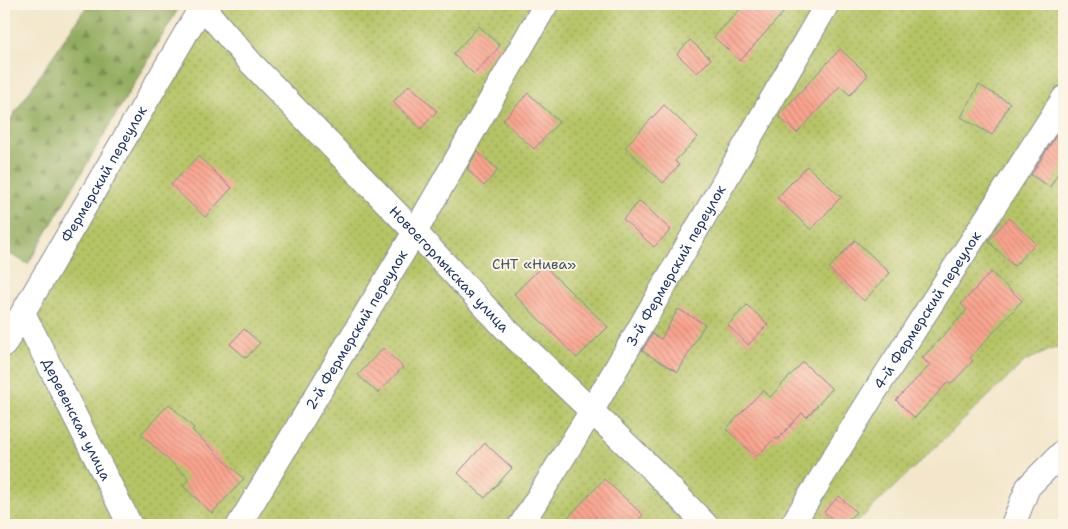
<svg xmlns="http://www.w3.org/2000/svg" width="1068" height="529" font-family="'Shantell Sans',sans-serif">
  <style>
    .forest { fill: url(#forest-firs); stroke: #566c5c }
    .garden { fill: url(#garden-dots); stroke: #687a62 }
    .building { fill: url(#building-back-hatch) }
    .lines { fill: none; stroke-linecap: round; stroke-linejoin: round }
    .street-casing { stroke: #878a94; stroke-width: 26 }
    .street { stroke: #fff; stroke-width: 24 }
    .labels { text-anchor: middle; stroke-width: 4; stroke-linejoin: round; paint-order: stroke }
    .street-label { font-size: 14px; fill: #1b2f5e; stroke: #fcf5e5 }
    .park-label { font-size: 14px; fill: #425460; stroke: #fcf5e5 }
  </style>
  <defs>
    <pattern id="forest-firs" width="22" height="20" patternUnits="userSpaceOnUse" patternTransform="scale(1.25)"><rect width="22" height="20" fill="#90aa5b"/><path d="M5 1l3.5 6h-7zM16 11l3.5 6h-7z" fill="#758b4e"/></pattern>
    <pattern id="garden-dots" width="8" height="8" patternUnits="userSpaceOnUse" patternTransform="scale(1.25)"><rect width="8" height="8" fill="#b6c466"/><path d="M2 2h.1M6 6h.1" fill="none" stroke="#93a057" stroke-width="1.8" stroke-linecap="round"/></pattern>
    <pattern id="building-back-hatch" width="6" height="6" patternUnits="userSpaceOnUse" patternTransform="scale(1.25)"><rect width="6" height="6" fill="#fba48f"/><path d="M-1 5l2 2M0 0l6 6M5-1l2 2" fill="none" stroke="#ca8678"/></pattern>
  </defs>
  <rect width="100%" height="100%" fill="#fcf5e5"/>
  <filter id="ink" filterUnits="userSpaceOnUse"><feTurbulence type="fractalNoise" baseFrequency=".02" numOctaves="2"/><feDisplacementMap in="SourceGraphic" scale="10" xChannelSelector="R" yChannelSelector="G"/><feConvolveMatrix kernelMatrix="1 2 1 2 8 2 1 2 1" color-interpolation-filters="sRGB"/></filter>
  <filter id="wash" filterUnits="userSpaceOnUse"><feTurbulence type="fractalNoise" baseFrequency=".0096" numOctaves="4" result="noise"/><feDisplacementMap in="SourceGraphic" scale="20" xChannelSelector="R" yChannelSelector="G"/><feGaussianBlur stdDeviation="1.12" result="paint"/><feColorMatrix in="noise" values="0 0 0 0 0 0 0 0 0 0 0 0 0 0 0 0 0 1.4 0 .05"/><feComposite in="paint" operator="in"/></filter>
  <g filter="url(#wash)">
    <rect width="100%" height="100%" fill="#f3e6ca"/>
    <path class="forest" d="M88 4H181L28 264 4 251V129Z"/>
    <path class="garden" d="M205 4H1064V344L1025 361 854 525H4V348Z"/>
    <g id="blocks">
      <path class="building" d="M745 4H791L740 61 714 37Z
        M479 26 500 46 474 74 453 54Z
        M690 40 711 59 697 73 677 54Z
        M840 49 868 75 850 95 840 86 797 133 778 116Z
        M409 85 437 111 421 129 393 102Z
        M979 85 1010 103 992 135 961 117Z
        M528 93 559 122 534 149 503 120Z
        M664 105 698 137 675 161 679 165 663 183 625 147Z
        M1064 123V163L1050 187 1031 175Z
        M477 151 498 170 484 186 467 169Z
        M198 156 232 188 205 217 171 185Z
        M807 166 841 197 811 230 777 198Z
        M640 201 671 230 654 247 623 219Z
        M1009 218 1036 243 1014 266 988 241Z
        M855 240 890 273 864 301 829 268Z
        M543 265 608 327 577 358 514 294Z
        M991 272 1022 301 970 358 973 361 951 384 948 382 915 418 896 400 930 365 922 358 967 310 961 304Z
        M747 305 768 324 748 345 728 325Z
        M678 309 705 324 678 372 642 351 652 334 661 339Z
        M244 329 260 343 246 358 230 344Z
        M383 348 403 367 378 393 358 375Z
        M803 362 832 389 807 417 802 413 777 440 775 438 756 457 726 429 763 390 770 397Z
        M169 404 194 428 192 430 244 479 212 513 183 486 189 479 141 434Z
        M485 443 512 468 485 498 458 473Z
        M604 479 643 515 634 525H561Z
        M839 496 856 512 843 525H838L824 512Z"/>
    </g>
  </g>
  <g filter="url(#ink)">
    <use href="#blocks" fill-opacity="0" stroke="#878a94" stroke-width="1"/>
    <g class="lines">
      <g class="street-casing">
        <g id="street">
          <path id="s1" d="M202 6 251 63 415 232 506 329 651 468 706 525"/>
          <path id="s2" d="M23 313 130 525"/>
          <path id="s3" d="M4 345 203 4"/>
          <path id="s4" d="M239 525 415 232 546 4"/>
          <path id="s5" d="M521 525 591 412 827 4"/>
          <path id="s6" d="M792 525 879 385 1064 98"/>
          <path d="M1013 525 1028 487 1064 451"/>
        </g>
      </g>
      <use href="#street" class="street"/>
    </g>
  </g>
  <g class="labels">
    <g class="street-label">
      <text dy="5" stroke="none"><textPath href="#s3" startOffset="198">Фермерский переулок</textPath></text>
      <text dy="5" stroke="none"><textPath href="#s5" startOffset="302">3-й Фермерский переулок</textPath></text>
      <text dy="5" stroke="none"><textPath href="#s1" startOffset="361">Новоегорлыкская улица</textPath></text>
      <text dy="5" stroke="none"><textPath href="#s6" startOffset="254">4-й Фермерский переулок</textPath></text>
      <text dy="5" stroke="none"><textPath href="#s4" startOffset="228">2-й Фермерский переулок</textPath></text>
      <text dy="5" stroke="none"><textPath href="#s2" startOffset="119">Деревенская улица</textPath></text>
    </g>
    <g class="park-label">
      <text x="534" y="269">СНТ «Нива»</text>
    </g>
  </g>
  <rect width="1068" height="529" fill="none" stroke="#fcf5e5" stroke-width="20"/>
</svg>
